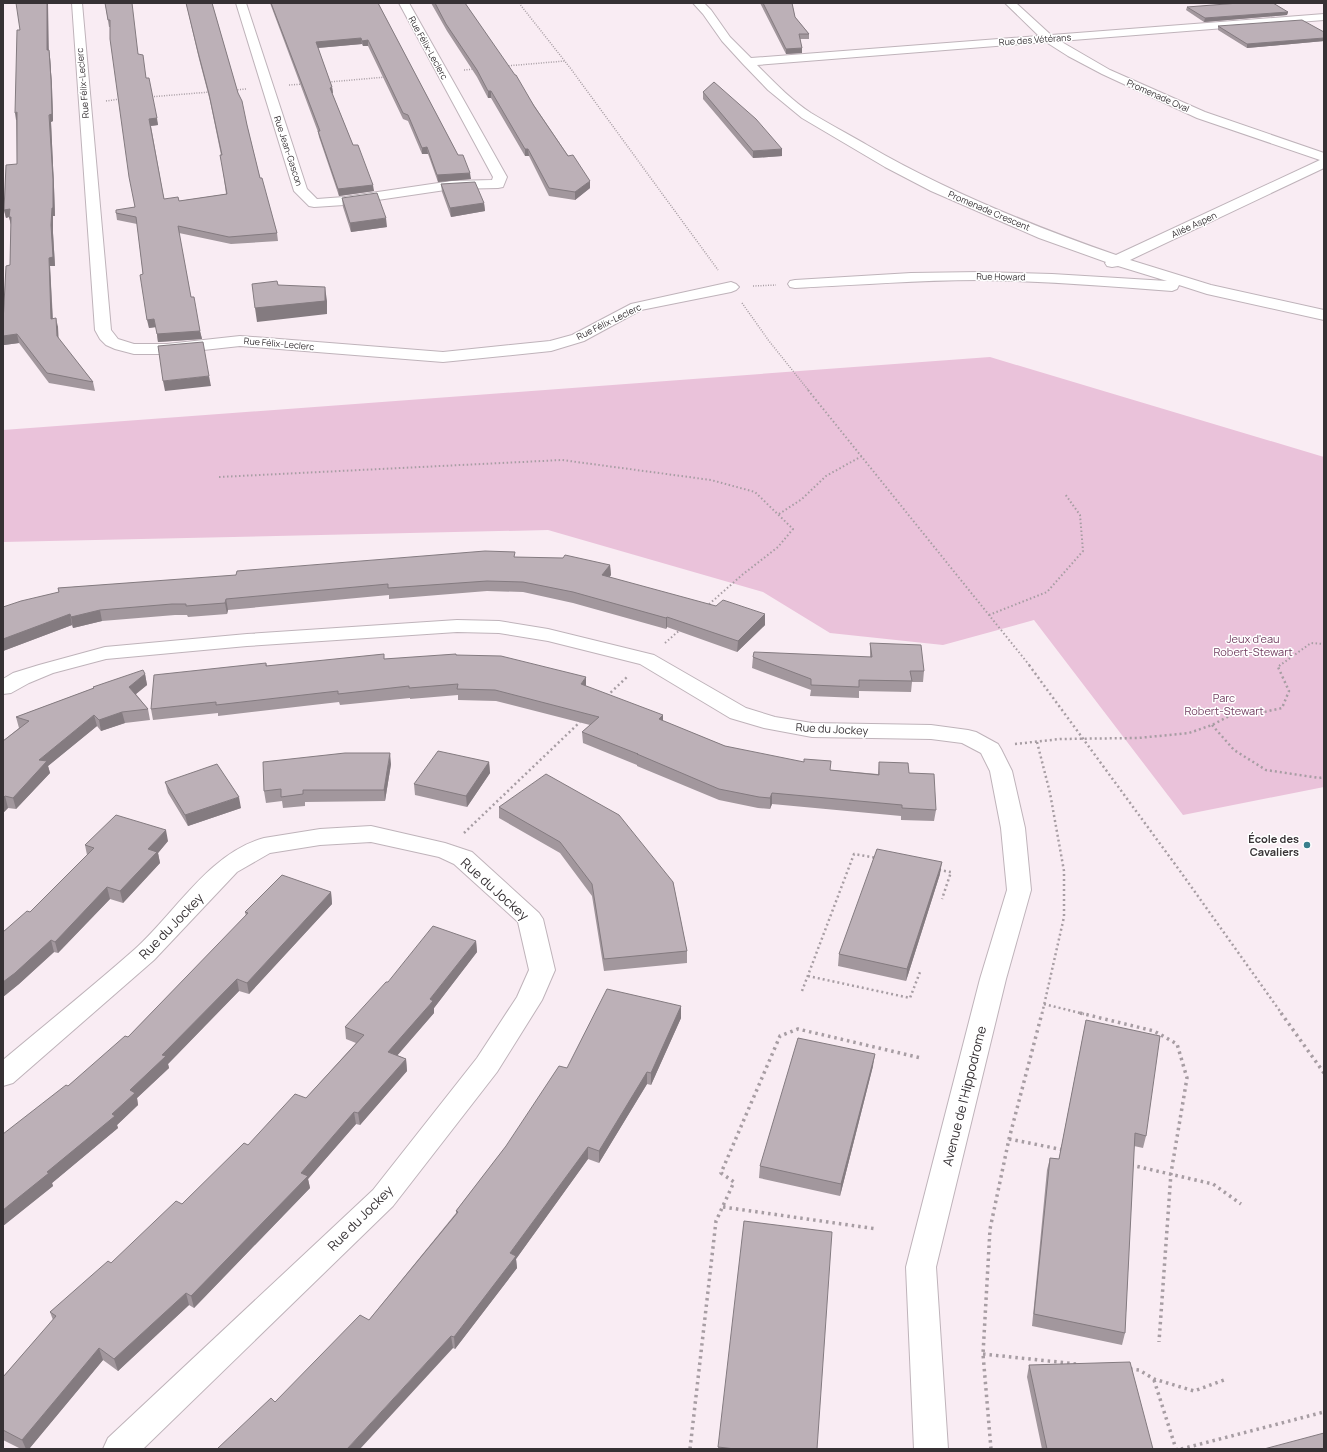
<svg xmlns="http://www.w3.org/2000/svg" width="1327" height="1452" font-family="Manrope,sans-serif">
  <style>
    .green { fill: #eac2da }
    .lines { fill: none; stroke-linecap: round; stroke-linejoin: round }
    .street-casing { stroke: #bfb3ba; stroke-width: 2 }
    .path-far3 { stroke: #a79da3; stroke-width: 1.5; stroke-dasharray: 1 1.5; stroke-linecap: butt }
    .path-far2 { stroke: #a79da3; stroke-width: 2; stroke-dasharray: 1.5 2.5; stroke-linecap: butt }
    .path-far1 { stroke: #a79da3; stroke-width: 2.5; stroke-dasharray: 2 3; stroke-linecap: butt }
    .path { stroke: #a79da3; stroke-width: 3.5; stroke-dasharray: 2.5 4; stroke-linecap: butt }
    .street { fill: #fff; fill-rule: evenodd }
    .wall { fill: #a2979d }
    .shaded-wall { fill: #847b80 }
    .building { fill: #bcb0b7; stroke: #847b80 }
    .poi-dot { fill: #397f8c; stroke: #fff; stroke-width: 1.5 }
    .labels { text-anchor: middle; stroke-width: 3; stroke-linejoin: round; paint-order: stroke }
    .far-street-label { font-size: 9px; fill: #363134; stroke: #fff }
    .park-label { font-size: 11px; fill: #733f62; stroke: #fff }
    .street-label { font-size: 11px; fill: #363134; stroke: #fff }
    .poi-label { font-size: 11px; font-weight: bold; fill: #363134; stroke: #fff; text-anchor: end }
    .near-street-label { font-size: 13px; fill: #363134; stroke: #fff }
  </style>
  <rect width="100%" height="100%" fill="#f9ecf3"/>
  <path class="green" d="M990 357 1324 457V787L1183 815 1034 620 943 645 830 633 763 592 548 530 3 542V430Z"/>
  <g class="lines">
    <g class="street-casing">
      <path id="street" d="M72 3H82L111 330 118 339 134 344H167L240 336 443 352 550 341 572 335 631 304 731 282 736 284 739 287 736 290 731 292 641 310 584 341 551 351 443 362 240 346 167 354H134L115 349 106 345 100 339 95 330Z
        M236 3H246L307 189 317 199 344 197 452 181 492 180 493 177 399 3H409L507 177 503 187 498 188 452 189 344 205 314 207 309 206 294 191Z
        M693 3H704L711 10 730 37 751 58 1039 36 1005 3H1016L1051 35 1324 14V20L1060 41 1110 70 1205 112 1324 153V168L1130 260 1211 285 1324 310V320L1207 294 1179 285 1177 289 1172 291C1108 286 1044 281 981 280 919 280 857 285 795 288L790 287 788 284 790 281 795 280 911 273 980 272 1052 274 1167 281 1118 266 1112 267 1107 266 1105 263 1106 262 1039 238 931 191 885 167 802 118 768 90 743 64 722 41 703 14ZM1046 42 1068 56 1102 74 1197 118 1320 160 1116 255C1030 225 946 191 867 145 848 134 829 124 811 113 791 100 774 82 757 65Z
        M457 620 499 621 548 629 654 655 746 708 775 717 812 723 931 725 968 730 976 732 998 744 1001 749 1012 771 1025 828 1031 890 1006 979 936 1267 948 1449H914L906 1267 980 979 1007 890 1001 828 990 771 981 753 962 743 931 739 812 737 764 728 730 718 640 664 548 641 499 633 457 632 247 646 106 659 53 673 29 683 11 693 3 694V679L13 673 39 665 105 647 247 634Z
        M371 826 445 843 472 852 539 913 543 919 555 970 542 1000 497 1072 393 1206 143 1449H103L108 1438 373 1190 477 1058 517 997 529 970 518 922 454 864 439 857 371 842 320 845 270 853 237 872 154 960 13 1083 3 1086V1060C47 1023 92 987 135 949 176 912 209 853 264 838L320 829Z"/>
    </g>
    <path class="path-far3" d="M519 3 571 69 718 270
      M506 66 565 61
      M464 70 475 69
      M329 82 386 77
      M289 85 304 84
      M235 90 246 89
      M149 97 210 92
      M106 101 120 99
      M753 286 776 285
      M742 303 769 341 809 391"/>
    <path class="path-far2" d="M808 390 1030 666
      M219 477 562 460 711 480 755 492 793 529 778 547 742 575 707 606
      M779 514 802 499 826 476 862 456
      M989 615 1047 592 1083 551 1080 515 1065 494
      M665 643 681 629
      M1279 666 1311 643 1324 644"/>
    <path class="path-far1" d="M1029 665 1180 871 1282 1014
      M607 696 627 677
      M1212 725 1234 750 1266 770 1319 778 1324 777
      M1037 742 1050 793 1064 871V917L1042 1014
      M1015 744 1060 739 1138 738 1189 733 1212 725 1239 711 1264 712 1282 708 1289 691 1278 667 1280 665
      M464 833 580 722
      M939 870 951 872 942 899
      M808 976 910 998 920 972
      M802 991 854 854 877 858
      M1044 1004 1084 1014"/>
    <path class="path" d="M1080 1013 1154 1031 1177 1044 1187 1078 1171 1173 1159 1342
      M1281 1013 1324 1073
      M1009 1139 1064 1150
      M1131 1165 1213 1184 1241 1204
      M723 1207 877 1229
      M983 1354 1077 1364
      M1130 1369 1139 1370 1154 1379 1194 1391 1224 1380
      M1154 1380 1176 1449
      M690 1449 716 1221 734 1182 721 1173 780 1036 798 1029 921 1058
      M991 1449 983 1354 990 1229 1009 1139 1042 1013
      M1181 1449 1324 1412"/>
    <use href="#street" class="street"/>
  </g>
  <path class="wall" d="M105 3 138 54 146 78 158 125 151 126 164 199 179 201 226 194 221 155 210 101 199 59 186 3H212L247 125 260 178 277 233 278 241 231 244 179 233 191 297 202 339 158 342 156 327 149 328 143 274 137 224 117 220 116 213 135 207 110 27H109Z
    M270 3H378L458 155 471 179 438 182 428 154H422L408 121 403 119 368 46H363L362 44 318 48 332 87 333 93H332L353 145 374 191 339 196 319 137 318 132Z
    M431 3H465L590 188 575 200 549 196 529 156H525L491 98H488L477 77 447 31Z
    M760 3H792L795 17 809 34V39H800L802 48V53L786 54Z
    M1187 7 1288 12 1287 15 1204 22 1186 10Z
    M1218 26 1324 32V41L1247 48 1218 30Z
    M49 50 50 57 52 87 53 121 51 122 54 187 55 216H53V233L55 266H50L53 319 58 327V338L93 382 95 391 49 383 19 343 4 345 3 339V323L10 265 11 224 9 217 6 218 4 210 17 164 16 120Z
    M703 92 782 149V156L753 158 703 99Z
    M441 184 484 203 485 211 451 217 442 192Z
    M342 198 387 227 351 232 343 207Z
    M516 557 610 565 611 575 609 577 765 625 737 652 667 627 666 629 573 603 523 592 487 591 389 599V595L228 610 227 614 188 617 187 615H175L102 621 73 628 72 625 3 651V607L59 592 58 588Z
    M870 643 924 671 923 682H912L911 692 859 691V698L810 696 811 690 752 668 753 657H870Z
    M456 655 586 686 663 721 725 746 831 770 878 774 879 762 909 773 936 810 934 821 901 820V816L772 804 770 809 758 808 719 800 637 766V765L583 743 582 732 590 725 496 701 458 700V695L410 699V698L340 705 339 702 218 716V713L153 720 151 709 266 663 267 666 384 659Z
    M145 674 147 685 136 694 148 709 150 720 125 723 101 731 97 726 48 766 50 773 16 809 8 808 3 813V741L19 728 16 717 94 688 93 687Z
    M489 762 490 773 467 807 415 795 414 784Z
    M391 764 385 801 305 802V806L283 808 282 801 266 803 264 791Z
    M165 782 241 808 188 826 168 793Z
    M499 807 673 882 687 951V963L604 971 592 896 560 853 499 818Z
    M168 841 158 853 160 863 123 903 110 899 58 953 54 952 19 984 3 997V932L30 912 87 855 85 845Z
    M940 874 906 981 838 966 839 954Z
    M331 892 332 904 249 994 239 991 168 1064 169 1068 137 1098 138 1105 117 1125 118 1128 52 1183 53 1186 3 1226 68 1086 128 1037 246 916 245 912Z
    M476 941 477 952 434 1008V1013L397 1055 406 1059 407 1071 360 1125 356 1124 308 1179 310 1188 194 1308 189 1305 118 1371 103 1360 29 1449H21L3 1440V1377L53 1320 50 1312 111 1263 182 1204 248 1145 306 1098 356 1043 346 1039 345 1027 388 982Z
    M681 1006V1018L651 1085 647 1084 599 1163 588 1159 516 1259 517 1268 455 1349 453 1348 275 1402 369 1320 456 1213V1211L567 1068Z
    M1086 1020 1146 1136 1143 1148 1134 1146 1125 1333 1122 1345 1032 1326 1047 1170 1050 1158 1059 1159Z
    M873 1066 840 1196 759 1178 760 1166Z
    M1029 1365 1153 1449H1042L1027 1377Z
    M718 1447 817 1449H718Z"/>
  <path class="shaded-wall" d="M47 3H48L49 58 47 50Z
    M1288 12 1287 15 1204 22 1205 18Z
    M361 38 362 44 317 48 316 42Z
    M1324 38V41L1247 48V44Z
    M368 40V46H363L362 41Z
    M802 48V53L786 54V49Z
    M49 50 50 57 52 87 53 121 51 122 54 187 55 216H53V233L55 266H50L53 328 51 319 49 258 51 225Z
    M332 87 333 93 331 94 330 88Z
    M488 91H491V98H488Z
    M17 112 18 120H16L15 113Z
    M157 118 158 125 150 126 149 119Z
    M427 147 428 154H422V148Z
    M525 149H528L529 156H525Z
    M782 149V156L753 158V151Z
    M470 173 471 179 438 182 437 175Z
    M590 181V188L575 200V192Z
    M373 185 374 191 339 196 338 189Z
    M484 203 485 211 451 217 450 208Z
    M10 209 12 217 11 225 9 217 6 218 4 210Z
    M386 218 387 227 351 232 350 223Z
    M325 287 327 301V314L257 322 255 308Z
    M56 318 58 327 59 345 57 336Z
    M154 319 156 327 149 328 147 320Z
    M200 331 202 339 158 342 157 334Z
    M17 334 19 343 4 345 3 336Z
    M209 376 211 386 165 391 163 381Z
    M610 565 611 575 603 586 602 575Z
    M226 599 228 610 227 614 225 603Z
    M100 610 102 621 73 628 71 617Z
    M70 614 72 625 3 651V639Z
    M765 614V625L737 652 738 641Z
    M667 617V627L666 629V618Z
    M145 674 147 685 131 698 129 687Z
    M586 677V688L581 684Z
    M122 712 125 723 101 731 99 720Z
    M94 715 97 726 48 766 50 773 16 809 13 798 39 760Z
    M663 715V726L659 719Z
    M390 753 391 764 385 801 384 790Z
    M489 762 490 773 467 807 466 796Z
    M772 793V804L770 809V798Z
    M5 796 8 808 3 813V798Z
    M239 797 241 808 188 826 185 815Z
    M166 830 168 841 158 853 160 863 123 903 120 891 148 849Z
    M942 862 940 874 906 981 907 969Z
    M107 887 110 899 58 953 55 942Z
    M331 892 332 904 249 994 247 983Z
    M51 940 54 952 19 984 3 997V982Z
    M476 941 477 952 434 1008V1013L390 1064 388 1052Z
    M237 979 239 991 168 1064 169 1068 137 1098 138 1105 117 1125 118 1128 52 1183 53 1186 3 1226V1210L112 1114 130 1090 162 1055Z
    M681 1006V1018L651 1085V1073Z
    M875 1054 873 1066 840 1196 841 1184Z
    M406 1059 407 1071 360 1125 358 1113Z
    M647 1072V1084L599 1163V1151Z
    M354 1112 356 1124 308 1179 310 1188 194 1308 191 1296 301 1173Z
    M588 1147V1159L516 1259 517 1268 455 1349 454 1337 510 1253Z
    M186 1293 189 1305 118 1371 114 1359Z
    M451 1336 453 1348 360 1449H347Z
    M99 1348 103 1360 29 1449H26L22 1440Z"/>
  <path class="building" d="M16 3H47V50H49L51 80 52 114 49 115 53 179V208H52L51 225 53 257 49 258 51 319 56 318 57 336 93 382 47 373 17 334 3 336V323L6 266 10 265 11 217H9L10 209 4 210 6 165 17 164V112L15 113 17 30H20Z
    M105 3H132L138 54 143 55 146 78H149L157 118 149 119 164 199 178 197 179 201 227 194 220 155H222L209 94 198 52 186 3H212L238 93 242 101 247 125 260 178H262L277 233 229 237 178 226 191 297H194L200 331 157 334 154 319 147 320 140 275 143 274 136 217 116 213V210L135 207 129 177 110 39V20H108Z
    M271 3H378L458 155H463L470 173 437 175 427 147 422 148 408 115 403 113 368 40 362 41 361 38 316 42 332 87 330 88 353 145H358L373 185 338 189 318 131H320Z
    M435 3H465L515 75H516L534 106 568 156 573 155 590 181 575 192 549 188 528 149H525L491 91H488L477 70 446 24Z
    M763 3H792L795 17 809 34H799L802 48 786 49Z
    M1239 3H1273L1288 12 1205 18 1187 7Z
    M1302 20 1324 32V38L1247 44 1218 26Z
    M714 82 756 119 782 149 753 151 703 92Z
    M475 182 484 203 450 208 441 184Z
    M377 193 386 218 350 223 342 198Z
    M277 281 278 285 325 287V301L255 308 252 284Z
    M203 342 209 376 163 381 158 346Z
    M485 551 515 552 514 557 563 558 565 555 610 565 602 575 716 606 723 600 765 614 738 641 667 617 666 618 573 592 523 582 487 581 388 588V584L226 599 225 603 186 606V604H172L100 610 71 617 70 614 3 639V607L21 601 59 592 58 588 236 575 237 571Z
    M870 643 921 645 924 671H910L912 681 859 680V687L811 685V679L753 657 754 652 872 657Z
    M384 654V659L456 654V655L501 656 586 677 581 684 663 715 659 719 725 746 804 762V759L831 761 830 770 879 775V762L908 763 909 773 934 774 936 810 902 808V805L772 793 770 798 759 797 719 789 637 754H638L582 732 599 717 495 690 457 689 458 684 409 688V686L338 694V691L216 705V702L151 709 154 675 266 663V666Z
    M143 670 145 674 129 687 148 709 122 712 99 720 94 715 39 760 47 761 13 798 5 796 3 798V741L29 721 16 717 94 688 93 687Z
    M438 751 489 762 466 796 414 784Z
    M345 753H390L384 790H303V794L281 797V789L264 791 263 762Z
    M217 764 239 797 185 815 165 782Z
    M546 774 619 815 673 882 687 951 604 959 592 884 560 842 499 807Z
    M116 815 166 830 148 849 157 852 120 891 107 887 55 942 51 940 15 973 3 982V932L27 911 30 912 94 848 85 845Z
    M877 849 942 862 907 969 839 954Z
    M282 875 331 892 247 983 237 979 162 1055 166 1056 130 1090 135 1093 112 1114 115 1116 47 1172 49 1173 3 1210V1134L66 1085 68 1086 125 1036 128 1037 248 913 245 912Z
    M433 926 476 941 430 999 433 1001 388 1052 406 1059 358 1113 354 1112 301 1173 308 1176 191 1296 186 1293 114 1359 99 1348 22 1440 3 1430V1377L56 1316 50 1312 108 1261 111 1263 176 1201 182 1204 244 1143 248 1145 295 1094 306 1098 364 1035 345 1027 386 982H388Z
    M607 989 681 1006 651 1073 647 1072 599 1151 588 1147 510 1253 516 1256 454 1337 451 1336 347 1449H217L271 1398 275 1402 360 1315 369 1320 458 1212 456 1211 506 1146 559 1066 567 1068Z
    M1086 1020 1160 1036 1146 1136 1135 1133 1125 1333 1034 1314 1050 1158 1059 1159Z
    M798 1038 875 1054 841 1184 760 1166Z
    M744 1221 832 1232 817 1449H735L718 1447Z
    M1130 1362 1153 1449H1047L1029 1365Z
    M1324 1433V1449H1264Z"/>
  <circle class="poi-dot" cx="1307" cy="845" r="4"/>
  <g class="labels">
    <g class="far-street-label">
      <text transform="translate(1035 40) rotate(-4)" y="3">Rue des Vétérans</text>
      <text transform="translate(428 48) rotate(61)" y="3">Rue Félix-Leclerc</text>
      <text transform="translate(83 83) rotate(-95)" y="3">Rue Félix-Leclerc</text>
      <text transform="translate(1158 96) rotate(24)" y="3">Promenade Oval</text>
      <text transform="translate(288 151) rotate(72)" y="3">Rue Jean-Gascon</text>
      <text transform="translate(989 211) rotate(23)" y="3">Promenade Crescent</text>
      <text transform="translate(1194 225) rotate(-25)" y="3">Allée Aspen</text>
      <text transform="translate(1001 277) rotate(1)" y="3">Rue Howard</text>
      <text transform="translate(609 322) rotate(-26)" y="3">Rue Félix-Leclerc</text>
      <text transform="translate(279 344) rotate(5)" y="3">Rue Félix-Leclerc</text>
    </g>
    <g class="park-label">
      <text x="1253" y="643">Jeux d'eau<tspan x="1253" dy="13">Robert-Stewart</tspan></text>
      <text x="1224" y="702">Parc<tspan x="1224" dy="13">Robert-Stewart</tspan></text>
    </g>
    <g class="street-label">
      <text transform="translate(832 729) rotate(3)" y="4">Rue du Jockey</text>
    </g>
    <g class="poi-label">
      <text x="1299" y="843">École des<tspan x="1299" dy="13">Cavaliers</tspan></text>
    </g>
    <g class="near-street-label">
      <text transform="translate(495 889) rotate(42)" y="5">Rue du Jockey</text>
      <text transform="translate(171 926) rotate(-46)" y="5">Rue du Jockey</text>
      <text transform="translate(964 1096) rotate(-76)" y="5">Avenue de l'Hippodrome</text>
      <text transform="translate(360 1218) rotate(-45)" y="5">Rue du Jockey</text>
    </g>
  </g>
  <rect width="1327" height="1452" fill="none" stroke="#363134" stroke-width="8"/>
</svg>
